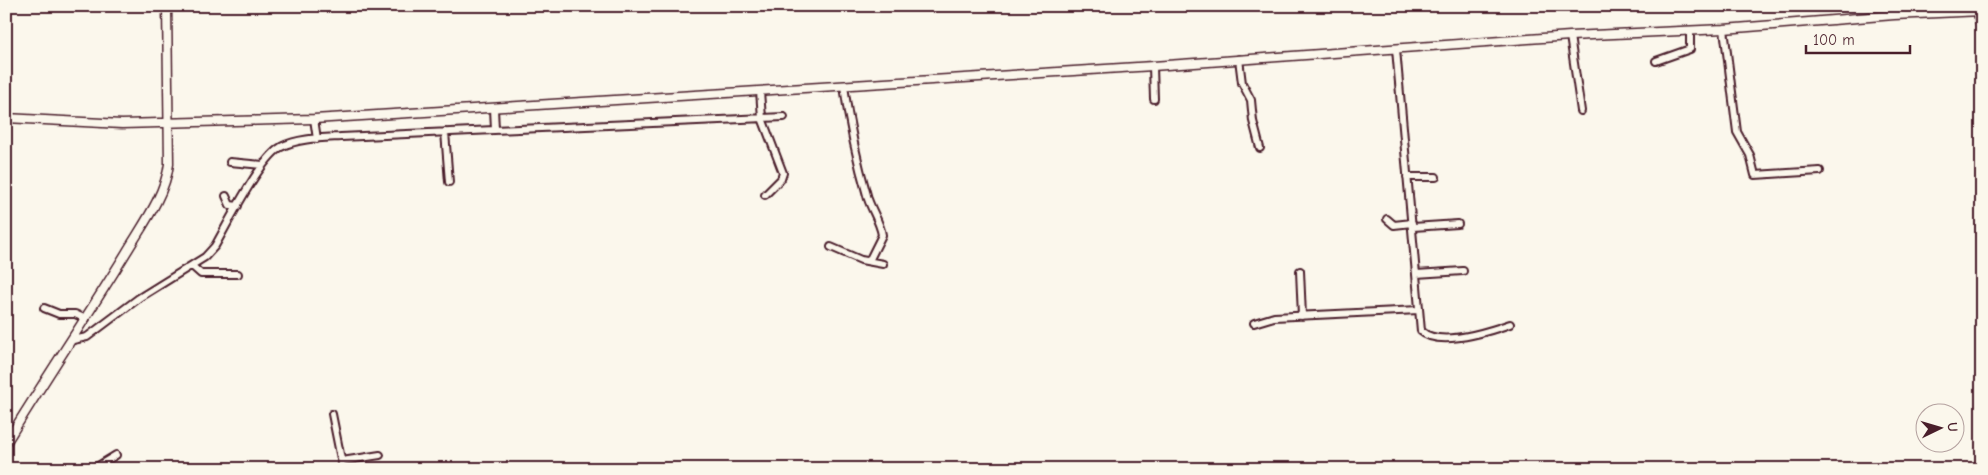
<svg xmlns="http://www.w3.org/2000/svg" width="1988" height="475" font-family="'Comic Neue',sans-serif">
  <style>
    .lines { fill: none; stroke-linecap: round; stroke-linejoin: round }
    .minor-casing { stroke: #4a1f2b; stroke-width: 10 }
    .tertiary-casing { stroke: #4a1f2b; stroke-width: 11 }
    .minor { stroke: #fbf7ec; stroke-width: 6 }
    .tertiary { stroke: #fbf7ec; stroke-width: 8 }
  </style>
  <rect width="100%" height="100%" fill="#fbf7ec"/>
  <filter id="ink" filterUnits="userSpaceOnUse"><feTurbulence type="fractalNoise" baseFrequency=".02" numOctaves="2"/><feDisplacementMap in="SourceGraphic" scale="10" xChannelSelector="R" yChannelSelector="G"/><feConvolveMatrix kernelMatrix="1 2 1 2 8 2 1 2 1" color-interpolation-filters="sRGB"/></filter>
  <g filter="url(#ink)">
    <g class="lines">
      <g class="minor-casing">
        <path id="minor" d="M1977 11 1982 35
          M1724 29 1737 132 1750 155 1755 175 1820 171
          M1570 36 1581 111
          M1396 49 1421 331C1439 348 1490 331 1510 324
          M1239 59 1242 83 1251 100 1253 121 1260 148
          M1656 61 1690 49V31
          M1153 66 1154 99
          M844 86C849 124 857 161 868 199 872 211 880 222 882 235L869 261
          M760 91 762 118 783 173 781 179 765 195
          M494 108 495 130
          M314 119 317 139
          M445 132 449 182
          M230 162 263 165
          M1407 177H1436
          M226 196 230 205 238 206
          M1387 219 1394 225 1412 223
          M1413 227 1458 224
          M831 247 861 260 883 264
          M192 266 201 274H238
          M1300 271 1302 316
          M1416 274 1463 271
          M44 308 59 314H75L86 319
          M1254 323 1274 317 1419 310
          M73 340 87 337 139 298 205 257 215 246C228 223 260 159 281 147 298 138 322 138 341 137L784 117
          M332 414 343 469
          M342 461 380 455
          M93 469 116 455"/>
      </g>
      <g class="tertiary-casing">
        <path id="tertiary" d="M6 118 122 124 314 119 1153 66 1570 36 1724 29 1894 15 1982 11
          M6 443C45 379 87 317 126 253 142 226 165 196 169 164L167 6"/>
      </g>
      <use href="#minor" class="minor"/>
      <use href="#tertiary" class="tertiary"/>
    </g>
  </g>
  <rect width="1988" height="475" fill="none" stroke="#fbf7ec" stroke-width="25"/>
  <rect x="12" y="12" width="1963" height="450" fill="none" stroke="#4a1f2b" stroke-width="2" filter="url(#ink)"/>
  <g transform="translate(1940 428) rotate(85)"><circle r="24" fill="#fbf7ec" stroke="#b4a19f"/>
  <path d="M0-4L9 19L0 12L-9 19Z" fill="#4a1f2b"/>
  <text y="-8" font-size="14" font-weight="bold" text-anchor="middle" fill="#4a1f2b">U</text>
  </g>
  <path d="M1806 45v8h104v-8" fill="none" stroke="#4a1f2b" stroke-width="2.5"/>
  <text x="1813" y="45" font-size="15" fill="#4a1f2b" stroke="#fbf7ec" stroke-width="4" paint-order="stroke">100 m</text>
</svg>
